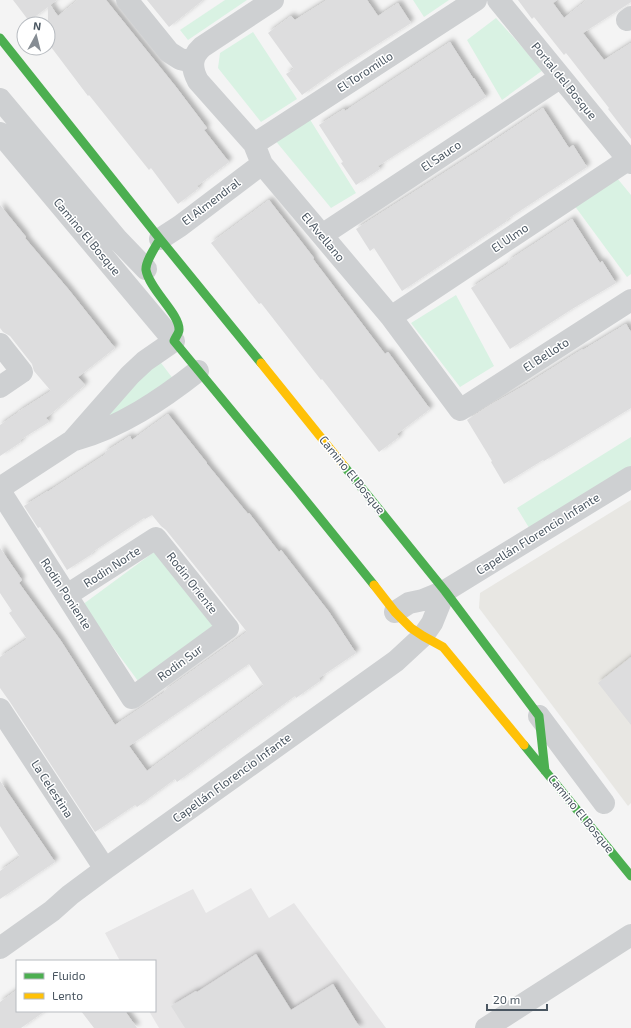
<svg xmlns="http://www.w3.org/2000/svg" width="631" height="1028" font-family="'Exo 2',sans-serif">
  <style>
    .commercial { fill: #e8e7e3 }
    .education { fill: #e6e5e6 }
    .green { fill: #d9f2e3 }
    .building { fill: #ddddde; fill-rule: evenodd; filter: url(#shadow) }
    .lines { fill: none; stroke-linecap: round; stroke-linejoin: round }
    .street { stroke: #ced0d2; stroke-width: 22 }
    .fast { stroke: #4caf50; stroke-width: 9 }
    .slow { stroke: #ffc107; stroke-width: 9 }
    .labels { text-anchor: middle; stroke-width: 3; stroke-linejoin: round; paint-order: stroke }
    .street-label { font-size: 12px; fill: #4a5661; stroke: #fff }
  </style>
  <defs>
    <filter id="shadow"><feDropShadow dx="3.5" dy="-3.5" stdDeviation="2" flood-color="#0004"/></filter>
  </defs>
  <rect width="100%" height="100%" fill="#f4f4f4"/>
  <path class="commercial" d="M631 500V803L628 806 479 608 480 593Z"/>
  <path class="education" d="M251 888 269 918 294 903 386 1028H159L149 1011H155V961H120L105 933 193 889 206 913Z"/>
  <path class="green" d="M225 0H247L188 40 180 30Z
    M413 0H449L424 17Z
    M496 18 543 70 502 100 467 40Z
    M253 32 297 99 261 122 218 68 220 53Z
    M309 118 356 193 331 208 274 139Z
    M617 178 631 195V274L627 277 574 205Z
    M456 295 494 366 460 387 411 323Z
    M158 359 174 380 95 427Z
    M631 437V469L531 531 517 508Z
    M158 549 214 625 138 681 82 605Z"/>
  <path class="building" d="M13 0H57L50 5 58 16 78 0H106L176 87 207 128 204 130 229 162 197 186 199 188 178 204 151 168 149 170 89 95 88 96 48 43V7L29 21Z
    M147 0H203L169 27Z
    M327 0H367L378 16 398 3 411 23 337 70 302 95 286 74 294 69 268 33 291 16 295 20Z
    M518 0H557L553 3 564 18 587 0H631V2L583 33 604 60 631 43V139L608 109 609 108 566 53 564 55 534 17 532 19Z
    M450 42 473 78H474L486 97 378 166 380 169 356 185 341 163 343 162 319 125 344 109 345 111Z
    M543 108 569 148 573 145 587 167 506 220 507 221 402 291 374 248 370 251 356 229 477 152Z
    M269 200 314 258 313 259 385 354 388 352 430 409 397 434 399 437 379 452 322 379 321 380 261 303 259 304 211 243Z
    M0 205 26 237 25 238 69 290 115 348 78 377 85 385 46 418 49 422 20 440 21 442 0 456V425L19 412H18L51 391 34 371 32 364 10 336 3 332 0 328Z
    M572 219 600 263 602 261 616 283 572 309 510 349 471 288 509 263 508 261Z
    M626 324 631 332V408L544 461 543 460 504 484 491 462 492 461 467 420 492 404 527 384 570 357 583 349V350Z
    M168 414 207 463V464L248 514 249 513 279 552 281 550 312 590 329 612 356 653 319 678 320 681 296 698 295 696 177 782 175 779 137 807 135 805 95 832 10 702 0 688V657L27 639 9 613 12 611 0 593V548L22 580 19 583 61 641 115 725 165 692 164 691 247 632 203 576 166 530 161 526 152 515 145 519 144 518 91 553 92 554 67 570 40 527 38 528 24 506 48 491H49L106 454 105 452 130 436 132 440ZM249 664 264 686 147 771 129 746Z
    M631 657V725L598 683Z
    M0 781 55 862 0 899V871L20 857 0 826Z
    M256 954 291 1010 333 984 360 1028H185L171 1006 196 991 197 992Z
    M17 990V1011H45L21 1028H0V1002Z
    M81 1011H125L137 1028H94Z"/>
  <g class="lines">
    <path class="street" d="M127 0 169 52 180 59 193 62
      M273 0 202 47C191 57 191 68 198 81L254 144 262 164 391 317 460 410 631 300
      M498 0 631 163
      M627 20 631 17
      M0 99 118 240 146 269
      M0 133 174 341 145 361 130 375 72 441 0 488
      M254 144 476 0
      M322 235 561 77
      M160 239 180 226 262 164
      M391 317 629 159
      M0 344 22 372 0 387
      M75 440C121 427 161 400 198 371
      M0 491 132 698 228 628 156 538 67 595
      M395 612 409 603 423 600 445 591 631 477
      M0 709 105 869
      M539 716 604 803
      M0 948 52 911 70 895 105 869 396 661 423 636 432 623 445 591
      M486 1028 631 935"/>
    <path class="fast" d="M0 38 160 239 261 363
      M160 239C156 246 145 262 146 270 149 289 180 314 179 330 179 333 175 338 174 341L298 491 374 585
      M344 466 445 591 539 716 545 771
      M524 745 631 876"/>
    <path class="slow" d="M261 363 344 466
      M374 585 395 612 411 628 423 636 443 647 524 745"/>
  </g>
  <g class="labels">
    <g class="street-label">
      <text transform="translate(365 72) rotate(-33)" y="4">El Toromillo</text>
      <text transform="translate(564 81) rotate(51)" y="4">Portal del Bosque</text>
      <text transform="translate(441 156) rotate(-34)" y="4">El Sauco</text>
      <text transform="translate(211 202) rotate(-37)" y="4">El Almendral</text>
      <text transform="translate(87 237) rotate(50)" y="4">Camino El Bosque</text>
      <text transform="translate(323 237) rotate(50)" y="4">El Avellano</text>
      <text transform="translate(510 238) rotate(-34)" y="4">El Ulmo</text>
      <text transform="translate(546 355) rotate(-33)" y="4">El Belloto</text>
      <text transform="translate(352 475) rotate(51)" y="4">Camino El Bosque</text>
      <text transform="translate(538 534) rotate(-32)" y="4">Capellán Florencio Infante</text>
      <text transform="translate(112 567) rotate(-33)" y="4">Rodin Norte</text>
      <text transform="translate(192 583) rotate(52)" y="4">Rodin Oriente</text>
      <text transform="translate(66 594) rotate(57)" y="4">Rodin Poniente</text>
      <text transform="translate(180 663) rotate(-36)" y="4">Rodin Sur</text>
      <text transform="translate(232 778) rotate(-36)" y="4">Capellán Florencio Infante</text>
      <text transform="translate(52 789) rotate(57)" y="4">La Celestina</text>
      <text transform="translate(581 814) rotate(51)" y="4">Camino El Bosque</text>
    </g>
  </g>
  <rect x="16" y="960" width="140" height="52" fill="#ffffff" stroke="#b7bbc0"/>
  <rect x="24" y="973" width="20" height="6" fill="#4caf50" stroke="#b7bbc0"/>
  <text x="52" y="980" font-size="12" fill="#4a5661">Fluido</text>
  <rect x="24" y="993" width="20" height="6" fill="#ffc107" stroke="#b7bbc0"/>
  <text x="52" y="1000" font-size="12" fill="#4a5661">Lento</text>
  <g transform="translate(36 36) rotate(7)"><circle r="19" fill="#ffffff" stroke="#b7bbc0"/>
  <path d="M0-3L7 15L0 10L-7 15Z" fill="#868d94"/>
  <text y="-6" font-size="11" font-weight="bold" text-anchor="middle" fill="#4a5661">N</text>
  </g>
  <path d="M487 1004v6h60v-6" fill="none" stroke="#4a5661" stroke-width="2"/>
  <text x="493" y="1004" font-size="12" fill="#4a5661" stroke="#ffffff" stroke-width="3" paint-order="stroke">20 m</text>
</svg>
